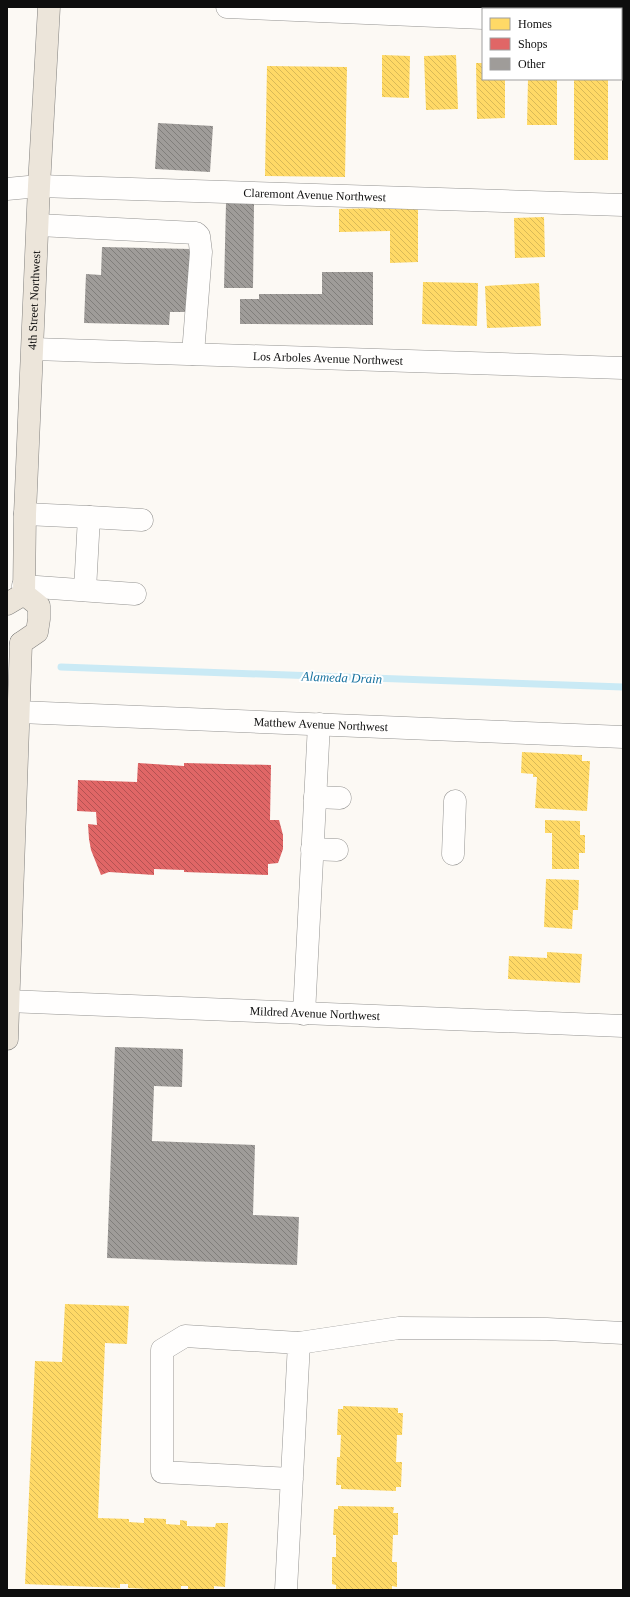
<svg xmlns="http://www.w3.org/2000/svg" width="630" height="1597" font-family="Georgia,serif">
  <style>
    .homes { fill: url(#homes-back-hatch) }
    .shops { fill: url(#shops-back-hatch) }
    .lines { fill: none; stroke-linecap: round; stroke-linejoin: round }
    .stream { stroke: #caeaf5; stroke-width: 7 }
    .building { fill: url(#building-back-hatch) }
    .minor-casing { stroke: #959492; stroke-width: 23 }
    .major-casing { stroke: #82817f; stroke-width: 23 }
    .minor { stroke: #fffefd; stroke-width: 22 }
    .major { stroke: #ece5da; stroke-width: 22 }
    .labels { text-anchor: middle; stroke-width: 4; stroke-linejoin: round; paint-order: stroke }
    .street-label { font-size: 12px; fill: #0e0e0e; stroke: #fff }
    .water-label { font-size: 13px; font-style: italic; fill: #18729f; stroke: #fff }
  </style>
  <defs>
    <pattern id="homes-back-hatch" width="6" height="6" patternUnits="userSpaceOnUse"><rect width="6" height="6" fill="#ffd966"/><path d="M-1 5l2 2M0 0l6 6M5-1l2 2" fill="none" stroke="#d9b957"/></pattern>
    <pattern id="shops-back-hatch" width="6" height="6" patternUnits="userSpaceOnUse"><rect width="6" height="6" fill="#e06666"/><path d="M-1 5l2 2M0 0l6 6M5-1l2 2" fill="none" stroke="#b45252"/></pattern>
    <pattern id="building-back-hatch" width="6" height="6" patternUnits="userSpaceOnUse"><rect width="6" height="6" fill="#9f9c99"/><path d="M-1 5l2 2M0 0l6 6M5-1l2 2" fill="none" stroke="#807e7b"/></pattern>
  </defs>
  <rect width="100%" height="100%" fill="#fcf9f4"/>
  <path class="homes" d="M382 55 410 56 409 98 382 97Z
    M456 55 458 109 426 110 424 56Z
    M476 63H483V79H505V118L477 119Z
    M267 66 347 67 345 177 265 176Z
    M528 79H557V125H527Z
    M574 79H608V160H574Z
    M418 207V262L390 263V231L339 232V209Z
    M544 217 545 257 515 258 514 218Z
    M423 282 478 283 477 326 422 324Z
    M539 283 541 326 487 328 485 286Z
    M522 752 582 755V761H590L587 811 535 808 537 777H533V774L521 773Z
    M545 820 580 821V835H585V853H579V869H552V833H545Z
    M546 879 579 880 578 910H573L572 929 544 927Z
    M547 952 582 954 580 983 508 979 509 956 547 958Z
    M65 1304 129 1306 127 1344 105 1343 98 1518 129 1519V1522L144 1523V1518L166 1519V1524L180 1525V1520L187 1521V1526L215 1527 216 1523H228L225 1587 214 1586V1590H188V1586H181V1590H169L128 1588V1584H120V1588L25 1584 35 1361 62 1362Z
    M343 1406 398 1408V1413H403L402 1435H397L396 1462H402L401 1487H396V1491L341 1489V1485H336L337 1457H340L341 1435H337L338 1409H343Z
    M338 1506 394 1507 393 1513H398V1535H393L392 1562H397V1587L392 1586V1590L336 1589V1585L332 1584V1557H336V1535H333L334 1509H338Z"/>
  <path class="shops" d="M138 763 184 766V763L271 765 270 820H279L283 835V849L278 863 268 864V875L184 872V870L154 869V875L109 872 101 875 91 850 89 839 88 824 97 825 96 812 77 811 78 780 137 782Z"/>
  <g class="lines">
    <path class="stream" d="M61 667 623 687"/>
  </g>
  <path class="building" d="M158 123 213 126 210 172 155 169Z
    M226 203 254 204 253 288H224Z
    M102 247 191 249 189 312H170L169 325 84 323 86 274 101 275Z
    M322 272H373V325L240 324V299H259V294H322Z
    M115 1047 183 1049 182 1087 154 1086 152 1141 255 1145 253 1215 299 1217 297 1265 107 1258Z"/>
  <g class="lines">
    <g class="minor-casing">
      <g id="minor">
        <path d="M227 7 483 18"/>
        <path d="M621 24H623"/>
        <path id="s1" d="M7 189 39 186 623 205"/>
        <path d="M38 225 196 233 199 236 201 252 193 354"/>
        <path id="s2" d="M33 349 623 368"/>
        <path d="M25 514 89 517 85 590"/>
        <path d="M89 517 142 520"/>
        <path d="M23 586 135 594"/>
        <path id="s3" d="M19 712 623 737"/>
        <path d="M315 797 340 798"/>
        <path d="M312 849 337 850"/>
        <path d="M453 854 455 801"/>
        <path id="s4" d="M7 1001 623 1026"/>
        <path d="M304 1014 319 724"/>
        <path d="M299 1343 399 1328 547 1329 623 1333"/>
        <path d="M286 1590 299 1343 185 1336 162 1350V1472L292 1479"/>
      </g>
    </g>
    <g class="major-casing">
      <g id="major">
        <path id="s5" d="M24 594 25 514 39 186 49 7"/>
        <path d="M7 604 24 594"/>
        <path d="M21 643 37 632 39 619V606L24 594"/>
        <path d="M7 1039 21 643"/>
      </g>
    </g>
    <use href="#minor" class="minor"/>
    <use href="#major" class="major"/>
  </g>
  <g class="labels">
    <g class="street-label">
      <text dy="4" stroke="none"><textPath href="#s1" startOffset="308">Claremont Avenue Northwest</textPath></text>
      <text dy="4" stroke="none"><textPath href="#s5" startOffset="294">4th Street Northwest</textPath></text>
      <text dy="4" stroke="none"><textPath href="#s2" startOffset="295">Los Arboles Avenue Northwest</textPath></text>
      <text dy="4" stroke="none"><textPath href="#s3" startOffset="302">Matthew Avenue Northwest</textPath></text>
      <text dy="4" stroke="none"><textPath href="#s4" startOffset="308">Mildred Avenue Northwest</textPath></text>
    </g>
    <g class="water-label">
      <text transform="translate(342 677) rotate(2)" y="5">Alameda Drain</text>
    </g>
  </g>
  <rect width="630" height="1597" fill="none" stroke="#0e0e0e" stroke-width="16"/>
  <rect x="482" y="8" width="140" height="72" fill="#ffffff" stroke="#9f9f9f"/>
  <rect x="490" y="18" width="20" height="12" fill="#ffd966" stroke="#9f9f9f"/>
  <text x="518" y="28" font-size="12" fill="#0e0e0e">Homes</text>
  <rect x="490" y="38" width="20" height="12" fill="#e06666" stroke="#9f9f9f"/>
  <text x="518" y="48" font-size="12" fill="#0e0e0e">Shops</text>
  <rect x="490" y="58" width="20" height="12" fill="#9f9c99" stroke="#9f9f9f"/>
  <text x="518" y="68" font-size="12" fill="#0e0e0e">Other</text>
</svg>
